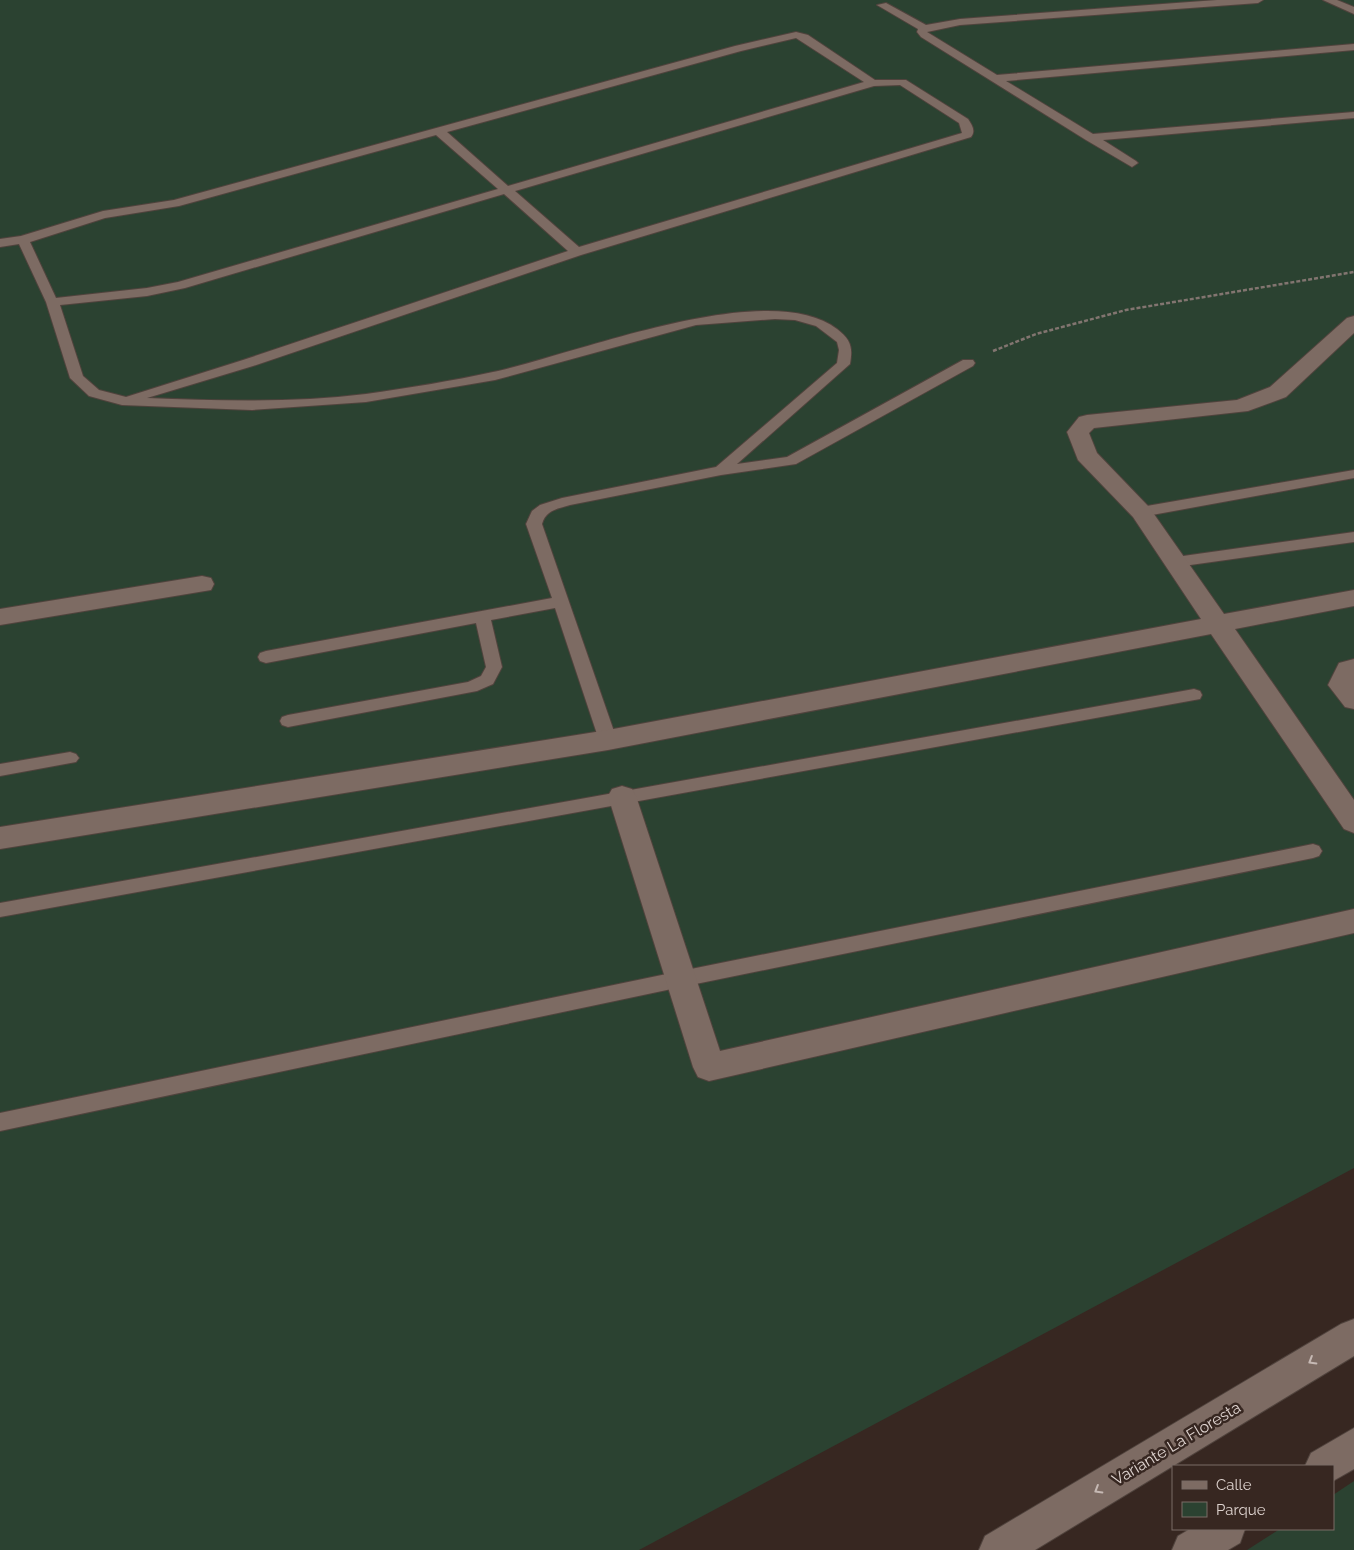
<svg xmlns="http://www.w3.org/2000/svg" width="1354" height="1550" font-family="Raleway,sans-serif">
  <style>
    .green { fill: #2b4231 }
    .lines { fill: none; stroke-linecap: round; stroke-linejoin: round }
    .service-casing { stroke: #50433d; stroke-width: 2 }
    .minor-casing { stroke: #50433d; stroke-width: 2 }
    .secondary-casing { stroke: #50433d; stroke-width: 2 }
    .path { stroke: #827570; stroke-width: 2.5; stroke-dasharray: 4 2; stroke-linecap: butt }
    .service { fill: #7d6b63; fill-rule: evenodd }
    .minor { fill: #7d6b63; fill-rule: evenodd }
    .secondary { fill: #7d6b63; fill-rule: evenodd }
    .oneway { stroke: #c6b9b4 }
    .labels { text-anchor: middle; stroke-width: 5; stroke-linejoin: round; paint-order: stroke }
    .near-street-label { font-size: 16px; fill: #ded3cf; stroke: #372721 }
  </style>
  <rect width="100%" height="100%" fill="#372721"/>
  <path class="green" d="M0 0H1354V1168L639 1550H0Z
    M1354 1481V1550H1247L1280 1529H1333V1495Z"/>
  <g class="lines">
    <g class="service-casing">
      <path id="service" d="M1217 0H1263L1258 3 960 25 927 32 997 75 1354 44V50L1006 81 1093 134 1354 112V118L1103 140 1136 161 1138 163 1132 167 1086 140 921 37 917 32 918 29 877 5 886 3 926 25 960 19Z
        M1323 0H1337L1354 7V14Z
        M796 32 808 35 875 80H906L968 119C972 125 976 131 971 137L581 255 253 366 147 398C221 401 293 403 366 394 408 388 452 381 493 372 574 355 768 276 837 329 851 340 853 347 850 364L737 464 787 457 963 360H973L975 363 973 366 796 464 721 475 570 505C557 509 546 510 542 524L617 740 614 744 608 746 602 744 599 740 555 608 491 620 502 667 493 684 477 691 288 727 282 725 280 721 282 717 288 715 468 682 481 676 486 667 476 623 266 663 260 661 258 657 260 653 266 651 552 598 526 524 532 511 540 505 562 498 716 467 837 363 839 350 837 342 816 326 795 320 775 319 696 325 495 380 366 402 252 410 122 405 89 396 70 378 46 302 19 244 0 247V239L21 236 103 211 174 200 735 46ZM796 38 864 82 508 186 447 132 741 51ZM900 85 959 123 962 133 579 247 515 191 874 86ZM436 135 498 189 178 282 147 288 56 298 30 242 105 218 179 206ZM504 194 568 251 243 360 126 397 99 390 83 376 60 305 147 296 185 288Z
        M1354 470V478L1141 517 1134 512 1141 507Z
        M1354 532V542L1176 567 1168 562 1176 557Z
        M1194 689 1200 691 1202 695 1200 699 0 917V903Z
        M70 752 76 754 79 758 76 762 0 776V764Z
        M1313 844 1319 846 1322 851 1319 856 1313 858 681 987 0 1131V1113L681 971Z"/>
    </g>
    <g class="minor-casing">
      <path id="minor" d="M1354 316V333L1286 397 1248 411 1094 428 1089 433 1097 453 1149 507 1224 614 1354 590V606L1235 629 1354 800V833L1344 829 1211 634 608 750 0 849V827L608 730 1201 619 1133 517 1078 460 1067 432 1079 417 1087 415 1237 400 1270 387 1347 318Z
        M202 576 211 578 214 584 211 590 0 625V609Z
        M1354 659V709L1345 707 1328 685 1339 663Z
        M622 786 632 789 636 796 720 1051 1354 909V933L709 1081 698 1077 693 1067 608 796 612 789Z"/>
    </g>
    <g class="secondary-casing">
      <path id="secondary" d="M1354 1319V1356L1035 1550H979L985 1536 1341 1324Z
        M1354 1428V1469L1333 1481V1466H1305L1311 1453Z
        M1190 1529H1245L1240 1543 1228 1550H1172L1178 1536Z"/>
    </g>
    <path class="path" d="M993 351 1036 334 1126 310 1354 272"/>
    <use href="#service" class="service"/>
    <use href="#minor" class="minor"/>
    <use href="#secondary" class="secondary"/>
  </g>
  <defs><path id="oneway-chevron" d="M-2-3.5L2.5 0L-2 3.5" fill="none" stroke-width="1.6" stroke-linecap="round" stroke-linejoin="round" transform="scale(1.25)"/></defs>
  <g class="oneway">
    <use href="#oneway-chevron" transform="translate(1312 1361) rotate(149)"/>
    <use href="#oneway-chevron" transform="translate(1098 1490) rotate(149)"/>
  </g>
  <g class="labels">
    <g class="near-street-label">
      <text transform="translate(1176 1443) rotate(-31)" y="6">Variante La Floresta</text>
    </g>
  </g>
  <rect x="1172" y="1465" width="162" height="65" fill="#372721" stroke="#7a6c67"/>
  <rect x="1182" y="1481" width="25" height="8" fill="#7d6b63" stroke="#7a6c67"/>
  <text x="1216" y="1490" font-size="15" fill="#ded3cf">Calle</text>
  <rect x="1182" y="1502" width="25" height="15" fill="#2b4231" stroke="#7a6c67"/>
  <text x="1216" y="1515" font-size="15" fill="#ded3cf">Parque</text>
</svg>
